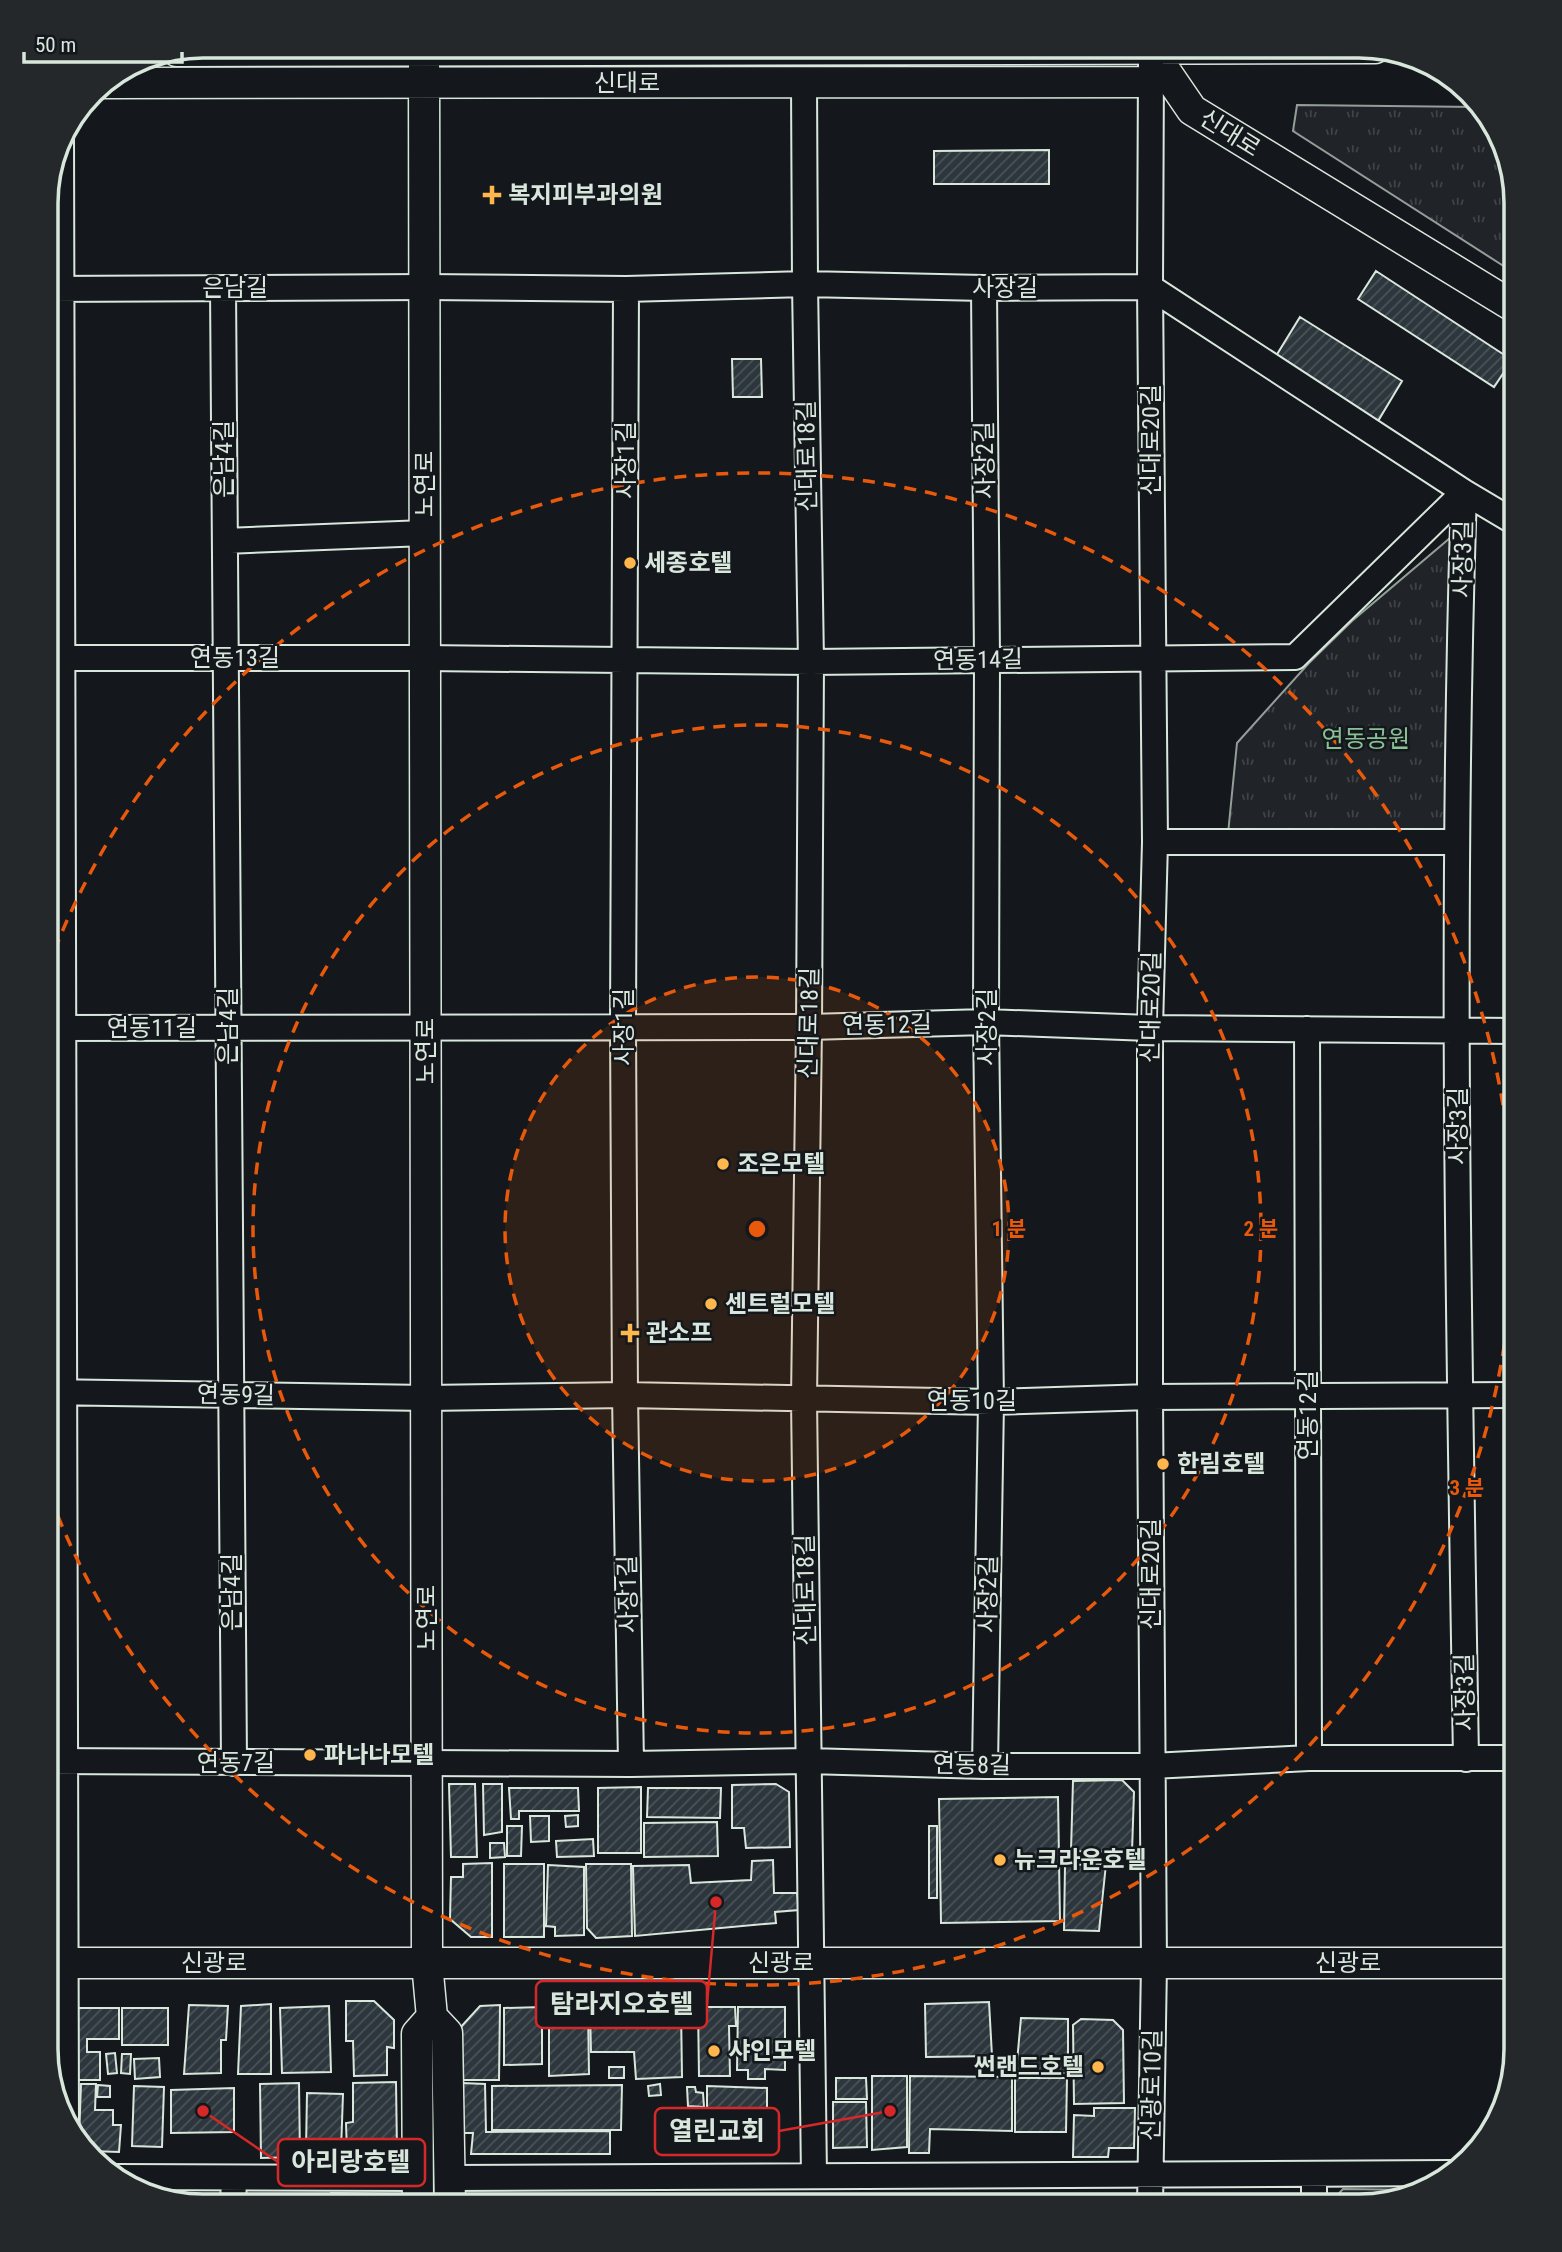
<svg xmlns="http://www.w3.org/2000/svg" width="1562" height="2252" font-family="'Roboto Condensed','Noto Sans KR',sans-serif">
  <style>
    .park { fill: url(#park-tufts); stroke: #939e99; stroke-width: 2 }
    .building { fill: url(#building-hatch); stroke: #d8e6dc; stroke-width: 2 }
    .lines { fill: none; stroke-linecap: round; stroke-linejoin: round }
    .minor-casing { stroke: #d8e6dc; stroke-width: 28 }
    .major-casing { stroke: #d8e6dc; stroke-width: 33 }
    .minor { stroke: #14181c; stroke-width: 24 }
    .major { stroke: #14181c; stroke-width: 30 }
    .ring { fill: none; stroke: #e8590c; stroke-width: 3.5; stroke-dasharray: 12 9 }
    .poi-dot { fill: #ffb74d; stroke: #14181c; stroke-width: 2.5 }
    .labels { text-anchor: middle; stroke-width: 5; stroke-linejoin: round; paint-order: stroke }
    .street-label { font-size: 24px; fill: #d8e6dc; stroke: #14181c }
    .poi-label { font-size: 24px; font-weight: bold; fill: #d8e6dc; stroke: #14181c; text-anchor: start }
    .park-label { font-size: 24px; fill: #8ac095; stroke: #14181c }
    .rim { fill: none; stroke: #d8e6dc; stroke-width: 3.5 }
    .centre { fill: #e8590c; stroke: #14181c; stroke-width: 3.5 }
    .ring-label { font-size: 21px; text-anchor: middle; font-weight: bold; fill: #e8590c; stroke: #14181c; stroke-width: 5; stroke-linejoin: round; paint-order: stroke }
    .leader { fill: none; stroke: #d62828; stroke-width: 2.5 }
    .callout-dot { fill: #d62828; stroke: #14181c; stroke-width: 2.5 }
    .callout { fill: #14181c; stroke: #d62828; stroke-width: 2.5 }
    .callout-label { font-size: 26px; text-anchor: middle; font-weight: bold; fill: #d8e6dc }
  </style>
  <defs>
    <pattern id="park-tufts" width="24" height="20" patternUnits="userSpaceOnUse" patternTransform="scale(1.75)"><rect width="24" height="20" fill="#202428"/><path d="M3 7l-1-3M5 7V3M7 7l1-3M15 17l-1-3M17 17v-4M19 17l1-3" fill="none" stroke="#404447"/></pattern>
    <pattern id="building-hatch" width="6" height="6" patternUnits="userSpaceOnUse" patternTransform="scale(1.75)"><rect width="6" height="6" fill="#2c363c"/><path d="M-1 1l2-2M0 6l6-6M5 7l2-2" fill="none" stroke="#4a5358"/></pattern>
  </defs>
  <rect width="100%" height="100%" fill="#14181c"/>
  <path class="park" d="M1297 105 1478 107 1495 124 1516 202V274L1293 131Z
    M1463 527 1457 832 1228 834 1237 743 1309 663 1352 621Z
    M1343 2189 1420 2190 1360 2206H1327Z"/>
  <path class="building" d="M1049 150V184H934V151Z
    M1376 271 1512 360 1494 387 1358 299Z
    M1300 317 1402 381 1378 421 1276 356Z
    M732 359H761L762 397H733Z
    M1122 1780 1134 1792 1132 1852 1071 1851 1073 1781Z
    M449 1784H475L477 1857H451Z
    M483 1784H502V1832L484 1835Z
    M776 1784 789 1792 790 1847 746 1848 744 1828H732V1785Z
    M641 1787V1853H598V1788Z
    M509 1788H578L579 1811H519V1819H511Z
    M648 1788H721L720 1818 647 1817Z
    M1058 1797 1060 1921 941 1923 939 1799Z
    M578 1815V1826L566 1827 565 1816Z
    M530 1816H549V1841L531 1842Z
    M717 1822 718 1856 644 1857V1823Z
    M507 1826H522L521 1856H507Z
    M929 1826H937V1898H929Z
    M593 1839 594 1856 557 1857 556 1841Z
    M490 1843H504L505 1857 490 1858Z
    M773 1860 774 1893H797L799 1910 775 1912 776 1923 635 1936 633 1866 689 1865 691 1883 751 1880 752 1861Z
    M492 1863V1937H471L450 1919 451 1877H463V1864Z
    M504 1864H544V1937H504Z
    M586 1864H631L632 1936 596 1938 587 1928Z
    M1106 1864 1099 1931 1064 1930 1065 1865Z
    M548 1865 584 1867V1935L555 1936V1927L546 1926Z
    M346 2001H374L394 2020V2048L387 2047V2075L354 2076 353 2041H346Z
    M989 2002 992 2056 926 2057 925 2004Z
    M271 2004V2074H238L241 2006Z
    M189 2005 228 2006 226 2040H221V2073L184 2074Z
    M500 2005 499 2080H461L460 2028 480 2006Z
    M329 2006 331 2072 282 2073 280 2008Z
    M542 2007V2064L504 2065V2008Z
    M698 2007H735L736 2026H729L730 2076H699Z
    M738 2007H785V2070L765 2069V2079H748V2070H737Z
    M68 2008H119V2039H87V2052H100V2080H68Z
    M122 2008H168V2045H122Z
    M549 2008 588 2009 589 2074 549 2076Z
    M590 2009H681L682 2077 636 2079 634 2052H591Z
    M1021 2018 1068 2019V2073H1016Z
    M1081 2019 1113 2020 1123 2030 1124 2103 1074 2104 1073 2025Z
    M115 2053 117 2073 108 2074 106 2054Z
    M122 2054H131L130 2074 121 2073Z
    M159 2058 160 2077 135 2079 134 2059Z
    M609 2067H624V2078H609Z
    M872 2076H907V2147L872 2150Z
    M910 2076 1012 2077V2131L930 2129 929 2153H909Z
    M836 2078H866L867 2099H836Z
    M1015 2078H1067L1066 2132H1015Z
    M396 2082 397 2152 347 2153 346 2123 353 2122V2083Z
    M299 2083 300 2157 261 2158 260 2084Z
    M462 2083 485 2084 486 2132 610 2131V2154H471L473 2133H462Z
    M81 2084H96L95 2110H113V2125H121L119 2152 90 2151 79 2140Z
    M660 2084 661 2095 649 2096 648 2086Z
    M98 2085 110 2086V2097H97Z
    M622 2085 621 2130H492V2086Z
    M134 2086 164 2087 162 2147 132 2146Z
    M707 2086 767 2088V2111L707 2110Z
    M687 2087H695L696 2092 703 2093 704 2107 688 2106Z
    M234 2088V2132L171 2133V2090Z
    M307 2093 343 2094 341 2151 306 2150Z
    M833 2102H866L867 2147 833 2148Z
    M1094 2108H1135L1134 2148H1109L1108 2157H1073L1074 2115 1094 2116Z
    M331 2193 391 2194V2206H331Z
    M200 2196 211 2201V2206H193L164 2198Z
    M474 2201 595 2203V2206H474Z"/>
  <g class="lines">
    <g class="minor-casing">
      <path id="minor" d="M804 82 805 284 811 662 809 1027 804 1399 814 2176
        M61 135 66 2125
        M223 288 234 1763
        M984 288 987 660 986 1022 991 1402 985 1766
        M47 289 425 287 626 289 805 284 984 288 1150 287 1464 492 1516 523
        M626 289 623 1026 625 1395 631 1764
        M1464 492C1450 914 1459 1337 1466 1759
        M225 541 425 533
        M48 658H425L811 662 1295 657 1464 492
        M1155 842H1457
        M46 1028 809 1027 986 1022 1150 1028 1516 1031
        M1307 1029 1309 1758
        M46 1392 427 1398 625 1395 991 1402 1150 1397 1516 1395
        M46 1761 631 1764 808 1761 985 1766H1152L1309 1758H1516
        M1314 2174V2206
        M116 2177 418 2178
        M450 2178 1451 2173
        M233 2206 234 2178
        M1150 2206 1154 1964 1150 1397V1028L1155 842 1150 287 1151 64"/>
    </g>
    <g class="major-casing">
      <path id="major" d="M424 50 427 1963 432 2017 447 2033 450 2206
        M1151 50 1192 110 1516 308
        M177 51 1375 48
        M104 83 1151 82
        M46 1963H1516
        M418 2206 417 2034 432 2017"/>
    </g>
    <use href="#minor" class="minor"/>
    <use href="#major" class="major"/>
  </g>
  <circle cx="757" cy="1229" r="252" fill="#e8590c" fill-opacity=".12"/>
  <g class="ring">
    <circle cx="757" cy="1229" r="252"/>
    <circle cx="757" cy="1229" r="504"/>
    <path d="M47 970A756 756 0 1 1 47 1488"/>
  </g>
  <g class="poi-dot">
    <path d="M488.5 184.5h7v7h7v7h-7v7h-7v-7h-7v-7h7z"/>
    <circle cx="630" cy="563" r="7"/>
    <circle cx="723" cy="1164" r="7"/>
    <circle cx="711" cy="1304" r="7"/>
    <path d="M626.5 1322.5h7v7h7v7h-7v7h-7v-7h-7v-7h7z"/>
    <circle cx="1163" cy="1464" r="7"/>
    <circle cx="310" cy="1755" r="7"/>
    <circle cx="1000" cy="1860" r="7"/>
    <circle cx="714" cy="2051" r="7"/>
    <circle cx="1098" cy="2067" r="7"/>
  </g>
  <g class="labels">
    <g class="street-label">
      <text x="627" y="91">신대로</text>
      <text transform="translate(1230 133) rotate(32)" y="8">신대로</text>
      <text x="235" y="296">은남길</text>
      <text x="1005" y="296">사장길</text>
      <text transform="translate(1151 440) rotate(-90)" y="8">신대로20길</text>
      <text transform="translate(807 456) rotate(-91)" y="8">신대로18길</text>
      <text transform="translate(224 459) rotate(-90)" y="8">은남4길</text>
      <text transform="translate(626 460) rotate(-90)" y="8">사장1길</text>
      <text transform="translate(985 460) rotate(-91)" y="8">사장2길</text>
      <text transform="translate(425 484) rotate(-90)" y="8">노연로</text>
      <text transform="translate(1463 559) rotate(-89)" y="8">사장3길</text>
      <text x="235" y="666">연동13길</text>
      <text transform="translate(978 660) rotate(-1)" y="8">연동14길</text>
      <text transform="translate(1151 1007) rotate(-89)" y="8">신대로20길</text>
      <text transform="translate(809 1023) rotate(-89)" y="8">신대로18길</text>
      <text transform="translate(887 1025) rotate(-1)" y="8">연동12길</text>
      <text transform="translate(228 1026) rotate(-90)" y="8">은남4길</text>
      <text transform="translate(624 1027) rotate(-90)" y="8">사장1길</text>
      <text transform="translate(987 1027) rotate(-90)" y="8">사장2길</text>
      <text x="152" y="1036">연동11길</text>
      <text transform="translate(426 1051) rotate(-90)" y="8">노연로</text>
      <text transform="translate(1458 1126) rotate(-90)" y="8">사장3길</text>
      <text transform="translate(236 1395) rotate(1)" y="8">연동9길</text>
      <text x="972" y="1409">연동10길</text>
      <text transform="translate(1308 1415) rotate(-90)" y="8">연동12길</text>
      <text transform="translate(1151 1574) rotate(-90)" y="8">신대로20길</text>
      <text transform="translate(806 1590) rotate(-91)" y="8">신대로18길</text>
      <text transform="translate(232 1592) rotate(-90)" y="8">은남4길</text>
      <text transform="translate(628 1594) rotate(-91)" y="8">사장1길</text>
      <text transform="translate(988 1594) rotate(-89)" y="8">사장2길</text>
      <text transform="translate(427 1618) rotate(-90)" y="8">노연로</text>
      <text transform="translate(1465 1692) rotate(-91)" y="8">사장3길</text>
      <text x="236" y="1771">연동7길</text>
      <text transform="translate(972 1765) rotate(1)" y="8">연동8길</text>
      <text x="214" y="1971">신광로</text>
      <text x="781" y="1971">신광로</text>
      <text x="1348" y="1971">신광로</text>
      <text transform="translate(1152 2085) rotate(-89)" y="8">신광로10길</text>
    </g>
    <g class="poi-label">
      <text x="508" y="203">복지피부과의원</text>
      <text x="644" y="571">세종호텔</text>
      <text x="737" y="1172">조은모텔</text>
      <text x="725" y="1312">센트럴모텔</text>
      <text x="646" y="1341">관소프</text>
      <text x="1177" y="1472">한림호텔</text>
      <text x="324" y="1763">파나나모텔</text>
      <text x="1014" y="1868">뉴크라운호텔</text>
      <text x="728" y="2059">샤인모텔</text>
      <text x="1084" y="2075" text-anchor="end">썬랜드호텔</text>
    </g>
    <g class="park-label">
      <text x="1366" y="747">연동공원</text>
    </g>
  </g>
  <path d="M0 0H1562V2252H0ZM203 58H1359A145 145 0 0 1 1504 203V2049A145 145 0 0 1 1359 2194H203A145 145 0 0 1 58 2049V203A145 145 0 0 1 203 58Z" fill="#24282b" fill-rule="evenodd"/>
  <path class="rim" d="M203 58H1359A145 145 0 0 1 1504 203V2049A145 145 0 0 1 1359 2194H203A145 145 0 0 1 58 2049V203A145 145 0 0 1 203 58Z"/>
  <circle cx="757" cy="1229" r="10" class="centre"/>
  <g class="ring-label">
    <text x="1009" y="1236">1 분</text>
    <text x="1261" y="1236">2 분</text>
    <text x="1467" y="1495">3 분</text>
  </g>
  <path class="leader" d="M716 1902L707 2004M890 2111L779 2131M203 2111L278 2162"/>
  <g class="callout-dot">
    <circle cx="716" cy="1902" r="7"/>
    <circle cx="890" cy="2111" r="7"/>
    <circle cx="203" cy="2111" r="7"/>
  </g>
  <g class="callout">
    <rect x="536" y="1981" width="171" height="47" rx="7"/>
    <rect x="655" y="2108" width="124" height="47" rx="7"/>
    <rect x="278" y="2139" width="147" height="47" rx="7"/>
  </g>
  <g class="callout-label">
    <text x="622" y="2013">탐라지오호텔</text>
    <text x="717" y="2140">열린교회</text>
    <text x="351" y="2171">아리랑호텔</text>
  </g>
  <path d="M24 52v10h158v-10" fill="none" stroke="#d8e6dc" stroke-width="3.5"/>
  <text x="35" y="52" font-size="21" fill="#d8e6dc" stroke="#14181c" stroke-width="5" paint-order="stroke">50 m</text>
</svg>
